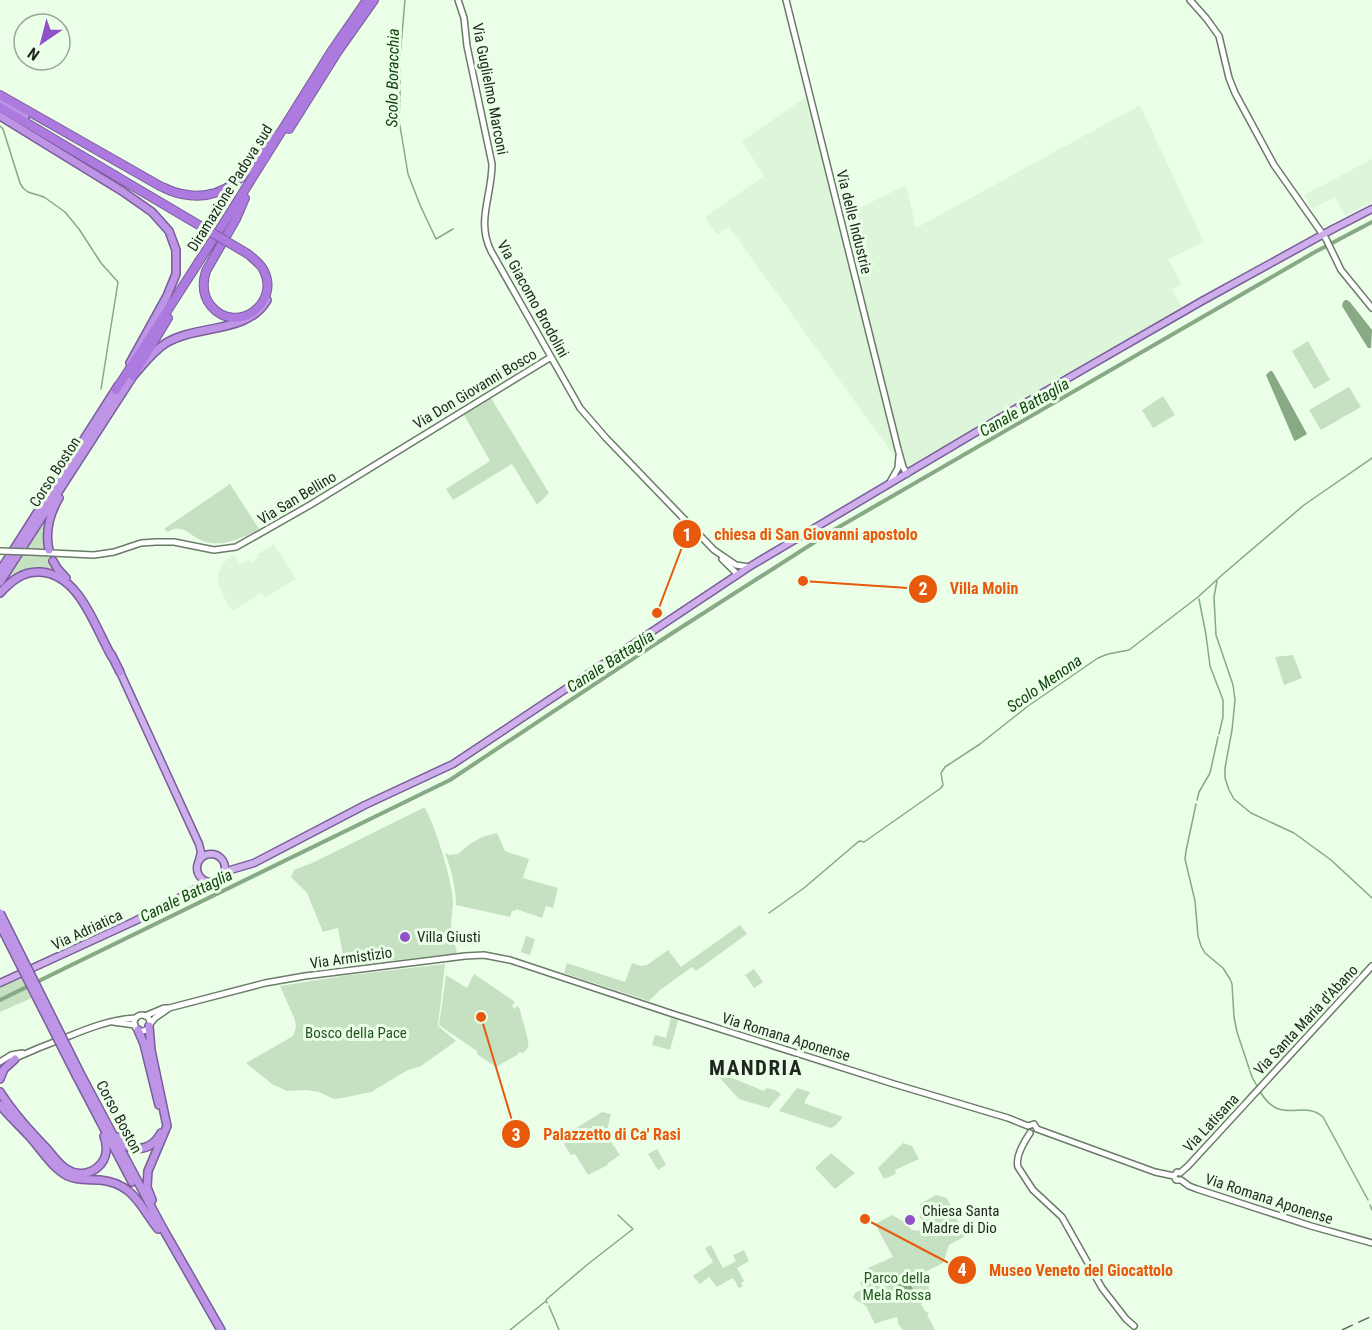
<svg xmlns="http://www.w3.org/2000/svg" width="1372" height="1330" font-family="'Roboto Condensed',sans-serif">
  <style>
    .built { fill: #ddf6d9 }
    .green { fill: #c6e0c2 }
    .water { fill: #87a983 }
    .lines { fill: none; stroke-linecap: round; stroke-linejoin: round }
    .stream { stroke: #87a983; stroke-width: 1.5 }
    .canal { stroke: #87a983; stroke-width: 4 }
    .tertiary-casing { stroke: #6a7c68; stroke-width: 8 }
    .primary-casing { stroke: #7b5d9c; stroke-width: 9 }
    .trunk-casing { stroke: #7b5d9c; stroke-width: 10 }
    .motorway-casing { stroke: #7b5d9c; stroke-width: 10 }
    .tertiary { stroke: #fff; stroke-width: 5 }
    .primary { stroke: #ceafec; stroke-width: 6 }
    .trunk { stroke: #be94e6; stroke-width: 7 }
    .motorway { stroke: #ad7ae0; stroke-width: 8 }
    .rail { stroke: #5b665a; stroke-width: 1.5; stroke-dasharray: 12 6; stroke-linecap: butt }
    .tertiary-bridge-casing { stroke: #6a7c68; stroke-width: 8; stroke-linecap: butt }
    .trunk-bridge-casing { stroke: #7b5d9c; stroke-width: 10; stroke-linecap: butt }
    .motorway-bridge-casing { stroke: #7b5d9c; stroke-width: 10; stroke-linecap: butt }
    .tertiary-bridge { stroke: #fff; stroke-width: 5 }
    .trunk-bridge { stroke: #be94e6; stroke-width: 7 }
    .motorway-bridge { stroke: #ad7ae0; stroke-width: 8 }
    .poi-dot { fill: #9052c8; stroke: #eafee8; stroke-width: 2 }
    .labels { text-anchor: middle; stroke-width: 6; stroke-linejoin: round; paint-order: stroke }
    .street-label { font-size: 15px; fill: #1f261e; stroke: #eafee8 }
    .poi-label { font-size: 15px; fill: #1f261e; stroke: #eafee8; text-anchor: start }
    .park-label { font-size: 15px; fill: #245420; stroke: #eafee8 }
    .water-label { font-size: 16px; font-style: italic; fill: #13440f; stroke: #eafee8 }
    .district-label { font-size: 21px; font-weight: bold; letter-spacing: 1.5px; fill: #1f261e; stroke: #eafee8 }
    .leader { fill: none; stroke: #e8590c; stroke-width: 2 }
    .callout-dot { fill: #e8590c; stroke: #eafee8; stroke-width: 2 }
    .mark-label { font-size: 18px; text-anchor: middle; font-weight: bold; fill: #fff }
    .callout-label { font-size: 16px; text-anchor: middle; font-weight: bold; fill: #e8590c; stroke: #eafee8; stroke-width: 6; stroke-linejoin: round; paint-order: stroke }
  </style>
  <rect width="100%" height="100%" fill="#eafee8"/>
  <path class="built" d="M807 96 839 218 906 185 916 228 1140 105 1204 242 1168 259 1182 284 1172 290 1183 308 1124 341 905 471 729 227 717 235 705 217 764 176 742 141Z
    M1372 159V202L1345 216 1335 197 1312 209 1304 195Z
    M274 544 296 579 265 598 261 593 233 611 230 606H228L218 582V574L223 563 234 554 240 564 249 559 251 563 258 558 256 555Z"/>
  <path class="green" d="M1308 341 1330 380 1314 389 1292 351Z
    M1349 387 1361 407 1321 430 1309 410Z
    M1163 396 1175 415 1153 428 1142 410Z
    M491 398 549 493 537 505 512 464 453 500 446 489 490 461 464 415Z
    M230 484 259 529C243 538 221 548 203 541 190 536 182 522 168 532L164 529Z
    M46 517 48 518 46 545 49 559 57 571 55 574 47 571 8 582 6 580Z
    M1293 655 1302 678 1284 685 1275 657Z
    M423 808H425C436 828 452 880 453 902 453 910 451 917 451 925 452 935 455 944 457 953L345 966 338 928 323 932 307 893 291 877 294 870 312 863Z
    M497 833 505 851 529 859 523 878 558 888 553 908 546 906 542 918 516 909 515 911H512L510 917 456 905C456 887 451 869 445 853L449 855 458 854 470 844 482 837Z
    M740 925 747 934 696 971 692 967 660 990 649 1001 564 973 567 963 625 982 632 963 641 966 647 965 668 950 681 967Z
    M526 936 535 939 530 955 521 952Z
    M445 964 438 1026 456 1041 421 1066 406 1071 371 1092 342 1098 334 1099 319 1092 307 1090 287 1091 272 1084 246 1063 293 1036 296 1027 295 1020 280 986 342 976Z
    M754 969 763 982 754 988 745 975Z
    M474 974 515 1002 512 1006 515 1009 516 1006 519 1007 528 1040C529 1047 528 1049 523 1053L519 1052 517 1055 496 1067 477 1054V1051L439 1025 446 975 467 988Z
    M23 977 34 997 0 1012V987Z
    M671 1018 678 1020 670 1050 652 1045 655 1035 666 1038Z
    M709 1066 726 1071 725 1075 764 1091 766 1088 775 1090 781 1094 769 1108 739 1099Z
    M797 1088 810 1092 804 1103 843 1117 835 1126 831 1128 779 1111Z
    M602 1112 611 1114 607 1130 604 1132 620 1155 607 1164 608 1165 588 1175 575 1154 571 1155 560 1138Z
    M903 1143 912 1146 919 1159 895 1170 896 1174 884 1179 878 1168Z
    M657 1149 666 1165 658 1170 648 1154Z
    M831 1153 855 1173 835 1189 815 1168Z
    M936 1195 947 1198 965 1236 949 1245 943 1263 923 1273 932 1296 921 1304 925 1311 929 1313 927 1315 935 1330H903L898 1324 897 1317 882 1321 875 1324 866 1306 853 1298 855 1293 863 1289 860 1282 871 1276 868 1268 893 1257 875 1224 892 1215 908 1224 909 1227 912 1230 918 1231 922 1228 923 1224 920 1218V1204Z
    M711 1245 723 1268 736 1261 733 1255 744 1250 749 1261 737 1268 744 1281 741 1283 743 1286 739 1288 733 1278 717 1287 709 1277 700 1284 693 1276 713 1262 705 1248Z"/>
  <path class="water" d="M1345 300H1347L1350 302 1372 330 1371 348H1368L1366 345 1342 306 1343 302Z
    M1270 371H1272L1274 374 1307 434 1295 441 1294 440 1266 375Z
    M904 1282 910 1284 915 1292C907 1296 901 1294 897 1286Z"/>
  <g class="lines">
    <path class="stream" d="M405 0 400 57V96L399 120 408 174 420 205 436 239 453 229
      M0 126 3 129 20 183 23 188 28 192 44 197 65 212 79 229 101 263 118 282 101 389
      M1217 581 1214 597 1216 635 1233 685 1235 700 1232 730 1225 768V778L1229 790 1234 799 1251 813 1294 833 1331 860 1372 898
      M1199 599 1206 635 1210 666 1223 700V717L1219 734
      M1197 800 1199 792 1210 773 1218 737
      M1196 804 1186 851 1185 859 1195 901 1198 936 1201 946 1205 953 1223 968 1230 979 1232 984 1234 1017 1237 1032 1252 1077 1257 1086
      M769 913 804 888 858 842 860 841 864 842 867 840 941 788 943 785 941 773 945 767 980 744 1028 706 1098 658 1108 654 1129 650 1198 597 1222 575 1304 505 1372 458
      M1259 1090C1281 1128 1302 1098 1323 1117L1368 1200
      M1370 1205 1372 1210
      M547 1303 546 1300 548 1298 588 1264 633 1229 618 1215
      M549 1306 559 1330
      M510 1330 546 1301"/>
    <path class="canal" d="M0 1000 450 780 649 648 832 531 1315 252 1372 222"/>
    <g class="tertiary-casing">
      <path id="tertiary" d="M458 0 464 18 467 46 492 164C492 196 476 221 491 251L580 408 606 438 714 550 736 565 749 567
        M786 0 898 449 903 467 907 474
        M1190 0 1206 18 1219 36 1229 78 1235 93 1274 165 1326 239 1341 270 1372 308
        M889 484 898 468 899 456
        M31 552 94 555 114 552 141 543 156 542H174L214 550 236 547 310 505 551 357
        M722 559 737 574
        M134 1023a8 8 0 1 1 16 0a8 8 0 1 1-16 0Z
        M145 1016 164 1008H169L265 983 305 976 465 956 484 955 510 960 676 1015 894 1084 1008 1118 1028 1126 1034 1124 1037 1129 1155 1172 1174 1176 1176 1180H1181L1189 1186 1197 1189 1311 1226 1372 1243
        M113 1022 135 1025
        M150 1024 155 1018 168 1009
        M13 1059C31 1051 48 1044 67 1037 89 1028 112 1019 136 1018
        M0 1062 11 1055 22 1053
        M1030 1133C1024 1142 1015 1157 1018 1167L1033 1190 1062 1217 1102 1288 1126 1319 1134 1326
        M1174 1176 1177 1172 1180 1173 1188 1166 1372 966"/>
    </g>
    <g class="primary-casing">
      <path id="primary" d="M120 672 199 844 201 852 199 860
        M197 868a14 14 0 1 1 28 0a14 14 0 1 1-28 0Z
        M223 874 227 871 254 863 365 805 453 764 749 567 1032 399 1202 301 1333 229 1372 209
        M0 983 135 921 209 882"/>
    </g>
    <g class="trunk-casing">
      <path id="trunk" d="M0 102 25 117
        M0 116 122 191 152 212 169 231 176 250V274L167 296 130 363
        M49 550C45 532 50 513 59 498
        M53 561 57 568 66 578
        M0 571 118 386
        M0 582 133 376C143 365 153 351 166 343 197 324 248 334 267 300
        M0 593C11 581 23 571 40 572 80 574 95 628 112 657
        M111 654 120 672
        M149 1026 151 1050 167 1126 148 1171 147 1187 152 1200
        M138 1030 144 1044 159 1105
        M80 1073 162 1227 221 1330
        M76 1075 132 1182
        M0 1079 4 1069 15 1059
        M0 1092C14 1114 31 1132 48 1150 54 1157 60 1166 68 1170 77 1176 90 1174 98 1167 107 1159 108 1147 104 1136
        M0 1105C9 1116 20 1126 29 1136 41 1149 52 1168 68 1176 77 1181 90 1179 100 1180 133 1183 140 1206 158 1229
        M117 1137C129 1154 151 1152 161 1133"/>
    </g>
    <g class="motorway-casing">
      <path id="motorway" d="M0 95 160 186C167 189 174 193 182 194 229 204 250 169 274 135
        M0 107 131 185
        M289 129 338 51 374 0
        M245 198 236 219 206 271C202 284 203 296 211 306 237 336 280 303 264 271 261 264 254 259 248 254
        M133 376 168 318
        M116 390 227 218 333 49 367 0"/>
    </g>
    <use href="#tertiary" class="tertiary"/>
    <use href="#primary" class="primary"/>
    <use href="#trunk" class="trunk"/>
    <use href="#motorway" class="motorway"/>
    <path class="rail" d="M1342 1330 1372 1316"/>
    <g class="tertiary-bridge-casing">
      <path id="tertiary-bridge" d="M0 551 31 552"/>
    </g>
    <g class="trunk-bridge-casing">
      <path id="trunk-bridge" d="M0 913 80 1073
        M0 925 76 1075"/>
    </g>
    <g class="motorway-bridge-casing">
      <path id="motorway-bridge" d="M131 185 248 254"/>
    </g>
    <use href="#tertiary-bridge" class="tertiary-bridge"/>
    <use href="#trunk-bridge" class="trunk-bridge"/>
    <use href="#motorway-bridge" class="motorway-bridge"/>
  </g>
  <g class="poi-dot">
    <circle cx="405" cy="937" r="6"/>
    <circle cx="910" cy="1220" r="6"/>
  </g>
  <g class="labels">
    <g class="street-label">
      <text transform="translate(490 89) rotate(79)" y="5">Via Guglielmo Marconi</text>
      <text transform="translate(230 188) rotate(-58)" y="5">Diramazione Padova sud</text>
      <text transform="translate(854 222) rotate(76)" y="5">Via delle Industrie</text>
      <text transform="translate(533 299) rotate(61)" y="5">Via Giacomo Brodolini</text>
      <text transform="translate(475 389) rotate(-31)" y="5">Via Don Giovanni Bosco</text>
      <text transform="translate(55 472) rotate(-57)" y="5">Corso Boston</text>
      <text transform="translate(297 498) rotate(-31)" y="5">Via San Bellino</text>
      <text transform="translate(87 930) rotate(-25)" y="5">Via Adriatica</text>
      <text transform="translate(351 958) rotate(-8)" y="5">Via Armistizio</text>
      <text transform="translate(1306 1020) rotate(-47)" y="5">Via Santa Maria d'Abano</text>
      <text transform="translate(786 1037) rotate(17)" y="5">Via Romana Aponense</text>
      <text transform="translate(119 1117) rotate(62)" y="5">Corso Boston</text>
      <text transform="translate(1211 1123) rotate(-47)" y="5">Via Latisana</text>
      <text transform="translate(1269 1199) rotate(18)" y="5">Via Romana Aponense</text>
    </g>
    <g class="poi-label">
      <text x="417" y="942">Villa Giusti</text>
      <text x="922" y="1216">Chiesa Santa<tspan x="922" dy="17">Madre di Dio</tspan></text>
    </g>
    <g class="park-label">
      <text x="356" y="1038">Bosco della Pace</text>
      <text x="897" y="1283">Parco della<tspan x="897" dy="17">Mela Rossa</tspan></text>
    </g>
    <g class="water-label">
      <text transform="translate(392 78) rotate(-89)" y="6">Scolo Boracchia</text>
      <text transform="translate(1024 407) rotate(-30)" y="6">Canale Battaglia</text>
      <text transform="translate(610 661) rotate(-33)" y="6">Canale Battaglia</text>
      <text transform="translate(1044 683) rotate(-35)" y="6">Scolo Menona</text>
      <text transform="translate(186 895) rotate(-26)" y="6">Canale Battaglia</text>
    </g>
    <g class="district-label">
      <text x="756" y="1075">MANDRIA</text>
    </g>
  </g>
  <path class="leader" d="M657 613L687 534M803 581L923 589M481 1017L516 1134M865 1219L962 1270"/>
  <g class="callout-dot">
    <circle cx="657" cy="613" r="6"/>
    <circle cx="803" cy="581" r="6"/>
    <circle cx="481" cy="1017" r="6"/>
    <circle cx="865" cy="1219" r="6"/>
    <circle cx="687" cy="534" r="15"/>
    <circle cx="923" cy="589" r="15"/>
    <circle cx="516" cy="1134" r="15"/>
    <circle cx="962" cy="1270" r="15"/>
  </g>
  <g class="mark-label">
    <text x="687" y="541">1</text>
    <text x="923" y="595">2</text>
    <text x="516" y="1141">3</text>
    <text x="962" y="1276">4</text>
  </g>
  <g class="callout-label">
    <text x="816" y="540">chiesa di San Giovanni apostolo</text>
    <text x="984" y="594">Villa Molin</text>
    <text x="612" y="1140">Palazzetto di Ca' Rasi</text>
    <text x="1081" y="1276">Museo Veneto del Giocattolo</text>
  </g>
  <g transform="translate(42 42) rotate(215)"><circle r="28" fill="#eafee8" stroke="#99a897" stroke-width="1.5"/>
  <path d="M0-4.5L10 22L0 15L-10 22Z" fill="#9052c8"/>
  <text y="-9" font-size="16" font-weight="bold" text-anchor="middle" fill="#1f261e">N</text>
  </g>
</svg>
